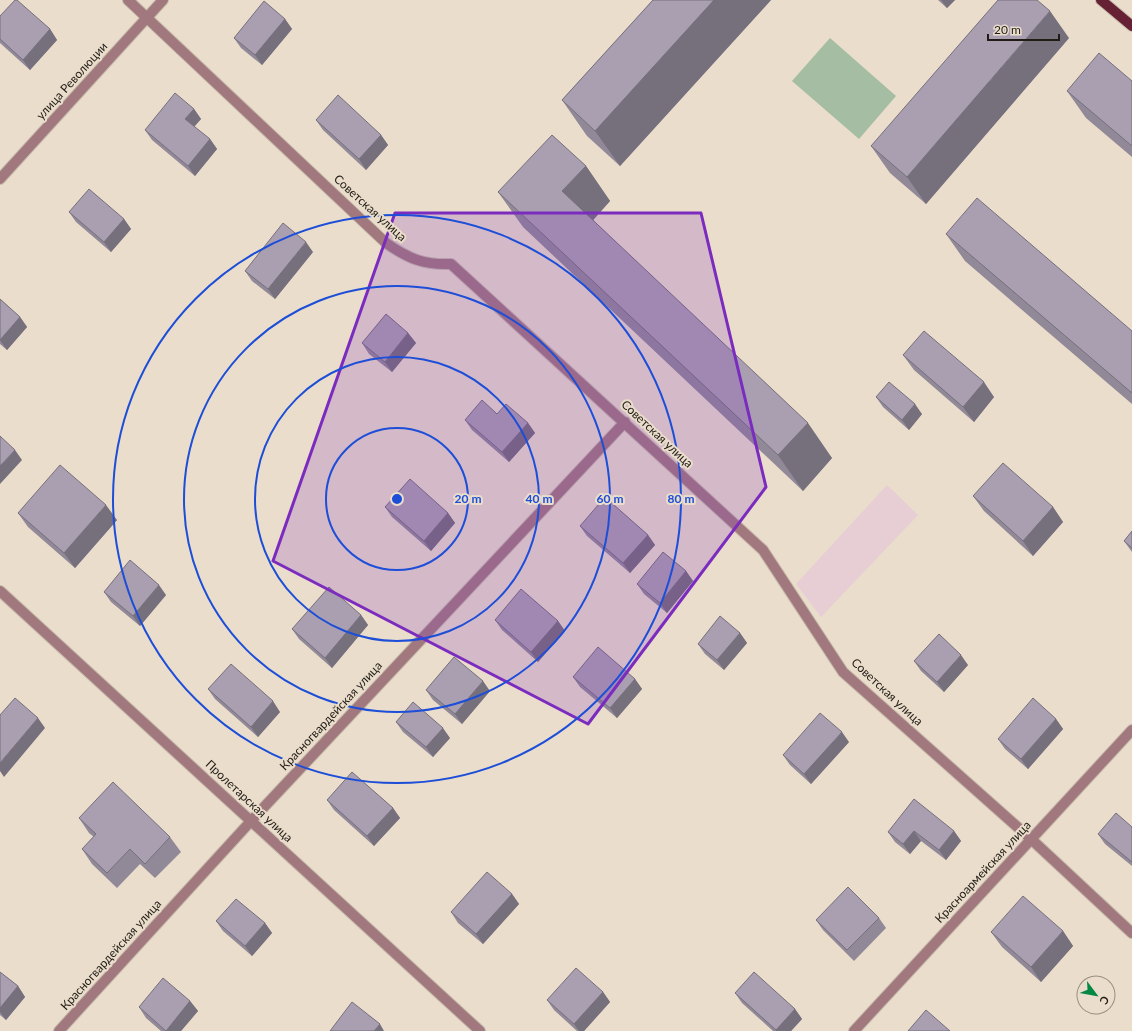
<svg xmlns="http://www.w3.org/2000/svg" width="1132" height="1031" font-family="Lato,sans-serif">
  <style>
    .industrial { fill: #e7ced5 }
    .green { fill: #a4bda3 }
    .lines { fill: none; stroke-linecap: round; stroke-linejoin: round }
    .minor-casing { stroke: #c6baaa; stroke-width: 12 }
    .major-casing { stroke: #c6baaa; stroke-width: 12 }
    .minor { stroke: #a2787f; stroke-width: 10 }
    .major { stroke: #672134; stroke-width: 10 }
    .wall { fill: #918998 }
    .shaded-wall { fill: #766f7c }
    .building { fill: #a99fb1; stroke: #766f7c }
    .marked { fill: #7b2cbf; fill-opacity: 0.2; stroke: #7b2cbf; stroke-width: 3; stroke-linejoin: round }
    .ring { fill: none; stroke: #1d4ed8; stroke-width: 2 }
    .labels { text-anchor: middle; stroke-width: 4; stroke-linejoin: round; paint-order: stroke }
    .street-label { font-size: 12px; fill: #201b15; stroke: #eaddcb }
    .centre { fill: #1d4ed8; stroke: #eaddcb; stroke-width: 2 }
    .ring-label { font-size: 12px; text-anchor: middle; font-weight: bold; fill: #1d4ed8; stroke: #eaddcb; stroke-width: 4; stroke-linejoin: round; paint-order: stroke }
  </style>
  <rect width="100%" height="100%" fill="#eaddcb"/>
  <path class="industrial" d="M887 485 918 515 821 617 796 584Z"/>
  <path class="green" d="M830 38 896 96 859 139 792 81Z"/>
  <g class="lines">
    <g class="minor-casing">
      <path id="minor" d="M128 0 386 243C409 259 424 265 451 264L763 550 843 672 1031 839 1132 933
        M0 179 163 0
        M0 591 480 1031
        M59 1031 251 821 625 422
        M854 1031 1132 730"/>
    </g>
    <g class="major-casing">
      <path id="major" d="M1101 0 1132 26"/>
    </g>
    <use href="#minor" class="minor"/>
    <use href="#major" class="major"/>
  </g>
  <path class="wall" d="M653 0H771L620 166 587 136 562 100Z
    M938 0H955L947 8Z
    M0 16 50 29 57 40 30 70 0 43Z
    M285 19 292 29 262 65 241 48 234 38Z
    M1069 38 926 204 890 173 871 146Z
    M1132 81V157L1086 118 1067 91Z
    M194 109 201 119 194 127 210 139 217 149 195 176 152 140 145 130Z
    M316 120 381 135 388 145 366 170 323 130Z
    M586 166 610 201 593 220 832 458 803 491 523 227 498 192Z
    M69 212 124 219 131 229 111 252 76 222Z
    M946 234 1132 331V404L965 261Z
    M313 252 275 299 252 281 245 271Z
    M0 299 20 317 27 327 7 350 0 344Z
    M408 333 416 343 392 372 369 354 362 343Z
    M903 355 994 397 974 422 914 370Z
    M876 397 922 414 909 430 883 407Z
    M497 414 528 423 535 433 509 462 472 430 465 420Z
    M973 496 1053 507 1063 522 1033 556 984 511Z
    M385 507 448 513 455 523 431 551 392 517Z
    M18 513 117 520 75 568 28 527Z
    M580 526 648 535 655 545 630 573 587 536Z
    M1132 531V552L1124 541Z
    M686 571 693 581 667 613 644 594 637 584Z
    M104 592 166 595 140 626 111 602Z
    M361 615 368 625 332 668 299 639 292 629Z
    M495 620 558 621 565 631 538 662 502 630Z
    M740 633 747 643 724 670 705 654 698 644Z
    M914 661 968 665 944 692 921 671Z
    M573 677 635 679 642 689 617 718 580 687Z
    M208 689 280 712 258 737 215 699Z
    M426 690 490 691 462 724 433 700Z
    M1056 719 1063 729 1028 769 1005 749 998 739Z
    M396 722 450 738 433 757 403 732Z
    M849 742 811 784 790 765 783 755Z
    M327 800 393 808 400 818 374 846 334 810Z
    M79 818 170 837 181 852 155 878 140 864 117 888 92 864 82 849 94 837 89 833Z
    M1132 827V866L1105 844 1098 834Z
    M954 831 961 841 946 860 921 841 910 854 895 842 888 832Z
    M512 894 519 904 483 944 458 923 451 912Z
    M879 918 886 928 854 961 823 930 816 920Z
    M216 921 265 923 272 933 252 956 223 931Z
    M1063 931 1073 946 1041 982 1002 947 991 932Z
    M0 972 18 986 25 997 6 1020 0 1015Z
    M603 992 610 1002 584 1031H577L554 1010 547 1000Z
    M735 993 795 1009 802 1019 791 1031H773L742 1003Z
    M190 1001 198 1011 181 1031H161L146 1018 139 1007Z"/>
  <path class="shaded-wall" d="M714 0H771L620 166 595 131Z
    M941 0H955L947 8Z
    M1050 11 1069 38 926 204 907 177Z
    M285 19 292 29 262 65 255 55Z
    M50 29 57 40 30 70 23 60Z
    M194 109 201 119 192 129 185 119Z
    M381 135 388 145 366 170 359 159Z
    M210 139 217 149 195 176 188 166Z
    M586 166 610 201 587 227 562 191Z
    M124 219 131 229 111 252 104 242Z
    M306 242 313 252 275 299 268 289Z
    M20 317 27 327 7 350 0 340Z
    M408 333 416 343 392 372 385 362Z
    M984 382 994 397 974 422 963 407Z
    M915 404 922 414 909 430 902 420Z
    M528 423 535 433 509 462 502 452Z
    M808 423 832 458 803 491 778 455Z
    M15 450 22 460 0 484V466Z
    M106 505 117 520 75 568 64 553Z
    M1053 507 1063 522 1033 556 1023 541Z
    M448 513 455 523 431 551 424 541Z
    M648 535 655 545 630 573 623 563Z
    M686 571 693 581 667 613 660 603Z
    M159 585 166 595 140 626 133 616Z
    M361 615 368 625 332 668 325 658Z
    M558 621 565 631 538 662 531 652Z
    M740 633 747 643 724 670 717 660Z
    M961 655 968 665 944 692 937 682Z
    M635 679 642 689 617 718 610 708Z
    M483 681 490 691 462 724 455 714Z
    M273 701 280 712 258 737 251 727Z
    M38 718 45 728 4 777 0 771V763Z
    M1056 719 1063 729 1028 769 1021 759Z
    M443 728 450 738 433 757 426 747Z
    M842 732 849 742 811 784 804 774Z
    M393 808 400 818 374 846 367 836Z
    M914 831 921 841 910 854 903 844Z
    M954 831 961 841 946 860 939 850Z
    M512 894 519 904 483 944 476 934Z
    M265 923 272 933 252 956 245 946Z
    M1063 931 1073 946 1041 982 1031 967Z
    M18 986 25 997 6 1020 0 1012V1008Z
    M603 992 610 1002 584 1031H579L574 1024Z
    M190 1001 198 1011 181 1031H166Z
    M795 1009 802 1019 791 1031H776V1030Z
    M380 1024 384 1031H374Z"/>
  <path class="building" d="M15 0H17L50 29 23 60 0 39V16Z
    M653 0H714L595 131 562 100Z
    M998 0H1037L1050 11 907 177 871 146Z
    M264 1 285 19 255 55 234 38Z
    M1099 53 1132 81V146L1067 91Z
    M175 93 194 109 185 119 210 139 188 166 145 130Z
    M338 95 381 135 359 159 316 120Z
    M552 135 586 166 562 191 808 423 778 455 498 192Z
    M89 189 124 219 104 242 69 212Z
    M977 198 1132 331V393L946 234Z
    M283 223 306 242 268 289 245 271Z
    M0 299 20 317 0 340Z
    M386 314 408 333 385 362 362 343Z
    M924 331 984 382 963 407 903 355Z
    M889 382 915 404 902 420 876 397Z
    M482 400 497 414 506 404 528 423 502 452 465 420Z
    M0 436 15 450 0 466Z
    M1003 463 1053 507 1023 541 973 496Z
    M60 465 106 505 64 553 18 513Z
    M410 479 448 513 424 541 385 507Z
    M605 497 648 535 623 563 580 526Z
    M1132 531V548L1124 541Z
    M663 552 686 571 660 603 637 584Z
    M130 560 159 585 133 616 104 592Z
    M329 587 361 615 325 658 292 629Z
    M521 589 558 621 531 652 495 620Z
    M720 616 740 633 717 660 698 644Z
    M939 634 961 655 937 682 914 661Z
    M598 647 635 679 610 708 573 677Z
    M454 657 483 681 455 714 426 690Z
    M231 664 273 701 251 727 208 689Z
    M15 698 38 718 0 763V715Z
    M1033 698 1056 719 1021 759 998 739Z
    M413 702 443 728 426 747 396 722Z
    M820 713 842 732 804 774 783 755Z
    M352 772 393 808 367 836 327 800Z
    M113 782 170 837 145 864 130 849 107 873 82 849 96 834 79 818Z
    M914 799 954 831 939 850 914 831 903 844 888 832Z
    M1116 813 1132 827V862L1098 834Z
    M487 872 512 894 476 934 451 912Z
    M848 887 879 918 847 950 816 920Z
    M1023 896 1063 931 1031 967 991 932Z
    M236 899 265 923 245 946 216 921Z
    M576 968 603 992 574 1024 547 1000Z
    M0 972 18 986 0 1008Z
    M754 972 795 1009 776 1030 735 993Z
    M163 978 190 1001 166 1031 139 1007Z
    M352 1002 380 1024 374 1031H330Z
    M926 1010 950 1031H908Z"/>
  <path class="marked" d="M395 213H701L766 487 588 724 273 561Z"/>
  <g class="ring">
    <circle cx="397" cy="499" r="71"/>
    <circle cx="397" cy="499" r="142"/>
    <circle cx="397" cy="499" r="213"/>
    <circle cx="397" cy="499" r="284"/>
  </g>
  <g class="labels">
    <g class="street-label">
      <text transform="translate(72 81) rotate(-48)" y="4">улица Революции</text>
      <text transform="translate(370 208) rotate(42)" y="4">Советская улица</text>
      <text transform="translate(657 434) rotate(43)" y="4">Советская улица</text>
      <text transform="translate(887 692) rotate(43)" y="4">Советская улица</text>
      <text transform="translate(331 716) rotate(-47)" y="4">Красногвардейская улица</text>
      <text transform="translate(249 801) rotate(43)" y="4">Пролетарская улица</text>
      <text transform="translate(983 872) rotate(-47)" y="4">Красноармейская улица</text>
      <text transform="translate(111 955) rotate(-48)" y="4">Красногвардейская улица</text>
    </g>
  </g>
  <circle cx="397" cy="499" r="6" class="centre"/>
  <g class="ring-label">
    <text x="468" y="503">20 m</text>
    <text x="539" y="503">40 m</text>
    <text x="610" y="503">60 m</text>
    <text x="681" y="503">80 m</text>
  </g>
  <g transform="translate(1096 995) rotate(122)"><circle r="19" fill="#eaddcb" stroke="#998f82"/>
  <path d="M0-3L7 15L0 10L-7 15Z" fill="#038843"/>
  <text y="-6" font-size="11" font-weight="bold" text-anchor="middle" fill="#201b15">С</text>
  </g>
  <path d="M988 34v6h71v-6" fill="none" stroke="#201b15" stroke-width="2"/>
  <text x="994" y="34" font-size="12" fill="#201b15" stroke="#eaddcb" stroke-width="3" paint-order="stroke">20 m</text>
</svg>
